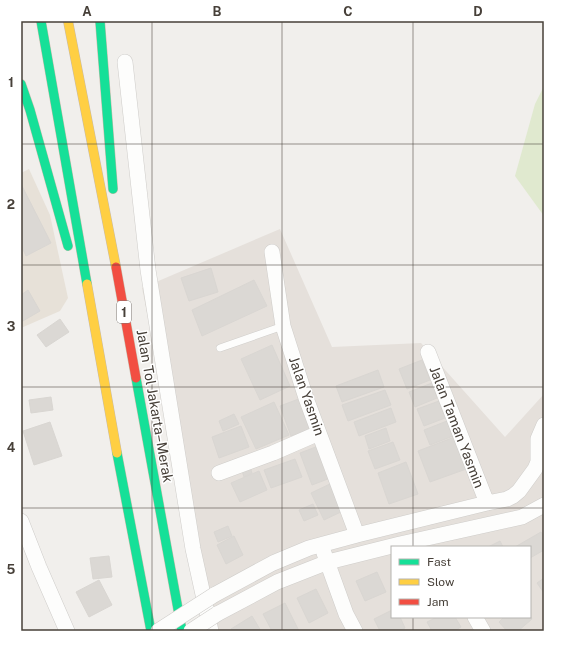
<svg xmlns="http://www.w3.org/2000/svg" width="565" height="652" font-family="'Public Sans',sans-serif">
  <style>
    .residential { fill: #e5e0db; fill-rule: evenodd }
    .education { fill: #e7e1d8 }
    .green { fill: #e0e9cf }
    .building { fill: #dbd8d4; stroke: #d9d6d2 }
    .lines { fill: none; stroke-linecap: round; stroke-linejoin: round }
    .lane-casing { stroke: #cfcdca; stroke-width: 8 }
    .street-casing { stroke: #cfcdca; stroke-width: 16 }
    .fast-casing { stroke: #c7baaa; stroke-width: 10 }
    .slow-casing { stroke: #c7baaa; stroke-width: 10 }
    .jam-casing { stroke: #c7baaa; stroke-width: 10 }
    .lane { stroke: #fdfdfc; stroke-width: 7 }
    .street { stroke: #fdfdfc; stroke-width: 15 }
    .fast { stroke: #16e098; stroke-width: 9 }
    .slow { stroke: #ffcf43; stroke-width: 9 }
    .jam { stroke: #f24e42; stroke-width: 9 }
    .street-bridge-casing { stroke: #cfcdca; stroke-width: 16; stroke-linecap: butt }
    .street-bridge { stroke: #fdfdfc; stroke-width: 15 }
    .grid { fill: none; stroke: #474039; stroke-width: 1; stroke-opacity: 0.55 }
    .labels { text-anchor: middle; stroke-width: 3; stroke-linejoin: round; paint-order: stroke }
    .shield { fill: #fff; stroke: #7e7974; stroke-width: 1 }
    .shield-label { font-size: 13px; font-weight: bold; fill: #474039 }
    .street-label { font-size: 14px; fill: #474039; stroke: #fff }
    .neatline { fill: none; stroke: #474039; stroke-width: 1.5 }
    .grid-label { font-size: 13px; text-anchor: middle; font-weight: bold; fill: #474039 }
  </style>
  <rect width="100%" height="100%" fill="#f1efec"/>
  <path class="residential" d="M280 229 332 347 421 343 505 437 544 394V631H211L142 288ZM392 547H530V617H392Z"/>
  <path class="education" d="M29 169 50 215 68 298 60 311 21 328V173Z"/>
  <path class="green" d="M544 86V216L515 176 535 104Z"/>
  <path class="building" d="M21 184 51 243 26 256 21 245Z
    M211 268 218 292 189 301 181 278Z
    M254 280 267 306 202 336 192 310Z
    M28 290 40 311 21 322V295Z
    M60 319 69 332 46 347 37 335Z
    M272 345 290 386 260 400 241 359Z
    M422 360 430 380 407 389 399 369Z
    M378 370 384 387 342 402 336 386Z
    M432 383 437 398 415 407 409 392Z
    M385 390 391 405 348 421 342 405Z
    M51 397 53 410 31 413 29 400Z
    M304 397 315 427 291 436 280 406Z
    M439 401 445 418 424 426 417 409Z
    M274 402 289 435 256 449 241 417Z
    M391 408 396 422 359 436 354 422Z
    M234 414 239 424 223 431 219 421Z
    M447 421 453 436 430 445 424 430Z
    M50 422 62 456 34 465 23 431Z
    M241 426 249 447 219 458 212 437Z
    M386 428 390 441 369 449 365 436Z
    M457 436 469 468 430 482 418 451Z
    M393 442 400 460 375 469 368 451Z
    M321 445 333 477 312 485 300 453Z
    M295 459 302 477 271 488 264 470Z
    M406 462 418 494 389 504 378 473Z
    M250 467 252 473 244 477 242 471Z
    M259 471 267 490 240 502 231 483Z
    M332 483 345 510 324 520 311 493Z
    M313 504 318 515 304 521 299 510Z
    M228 526 232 536 218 542 214 532Z
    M541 532 544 537V550L530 558V547H515Z
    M234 536 243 555 226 564 217 545Z
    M500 541 503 547H488Z
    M109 556 112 577 93 579 90 558Z
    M377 572 386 592 365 601 356 581Z
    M544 578V593L537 583Z
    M99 580 112 605 89 617 76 592Z
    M316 589 328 613 309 623 297 598Z
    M285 603 299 631H272L263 614Z
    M392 610V617H400L405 628 398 631H380L374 619Z
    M252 616 261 631H232L231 629Z
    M530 616 532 619 518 631H507L499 622 504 617Z
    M437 617H455L461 627 454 631H432L427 622Z"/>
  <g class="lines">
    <g class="lane-casing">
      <path id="lane" d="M220 348 283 326"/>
    </g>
    <g class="street-casing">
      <path id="street" d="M125 62 148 270 193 549 211 631
        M272 252 283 326 306 398 357 535
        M428 352 487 503
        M219 473 273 453 319 433
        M21 521 39 567 67 631
        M324 553 346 614 355 631
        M214 595 273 563 309 548 357 535 487 503 507 499 513 496 519 491 535 469 538 462V439L544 425
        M217 614 277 582 328 562 400 544 522 517 544 505
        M475 617 483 631"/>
    </g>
    <g class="fast-casing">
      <path id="fast" d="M41 21 87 284
        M100 21 113 189
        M21 84 30 110 68 246
        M136 378 182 631
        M117 453 151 631"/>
    </g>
    <g class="slow-casing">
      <path id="slow" d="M68 21 116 267
        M87 284 117 453"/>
    </g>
    <g class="jam-casing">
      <path id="jam" d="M116 267 136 378"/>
    </g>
    <use href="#lane" class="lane"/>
    <use href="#street" class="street"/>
    <use href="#fast" class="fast"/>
    <use href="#slow" class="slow"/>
    <use href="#jam" class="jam"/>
    <g class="street-bridge-casing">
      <path id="street-bridge" d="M158 631 214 595
        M191 631 217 614"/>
    </g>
    <use href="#street-bridge" class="street-bridge"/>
  </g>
  <path class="grid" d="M152 21V631M282 21V631M413 21V547M21 144H544M21 265H544M21 387H544M21 508H544M413 617V631"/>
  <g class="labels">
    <rect class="shield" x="117" y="301" width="14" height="22" rx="3"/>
    <g class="shield-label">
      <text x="124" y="317">1</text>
    </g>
    <g class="street-label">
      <text transform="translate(307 396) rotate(71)" y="5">Jalan Yasmin</text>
      <text transform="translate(155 406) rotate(80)" y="5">Jalan Tol Jakarta–Merak</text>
      <text transform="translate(457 427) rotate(69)" y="5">Jalan Taman Yasmin</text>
    </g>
  </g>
  <rect width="565" height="652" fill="none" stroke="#ffffff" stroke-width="44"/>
  <rect x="391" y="546" width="140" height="72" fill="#ffffff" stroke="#b5b3b0"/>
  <rect x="399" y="559" width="20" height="6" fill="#16e098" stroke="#b5b3b0"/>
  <text x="427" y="566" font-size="12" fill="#474039">Fast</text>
  <rect x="399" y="579" width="20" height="6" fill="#ffcf43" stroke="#b5b3b0"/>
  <text x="427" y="586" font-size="12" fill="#474039">Slow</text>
  <rect x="399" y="599" width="20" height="6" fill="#f24e42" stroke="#b5b3b0"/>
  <text x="427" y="606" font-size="12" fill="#474039">Jam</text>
  <rect x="22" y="22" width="521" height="608" class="neatline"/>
  <g class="grid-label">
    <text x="87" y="16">A</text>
    <text x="217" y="16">B</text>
    <text x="348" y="16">C</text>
    <text x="478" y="16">D</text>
    <text x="11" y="87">1</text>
    <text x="11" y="209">2</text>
    <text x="11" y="331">3</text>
    <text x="11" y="452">4</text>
    <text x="11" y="574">5</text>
  </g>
</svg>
